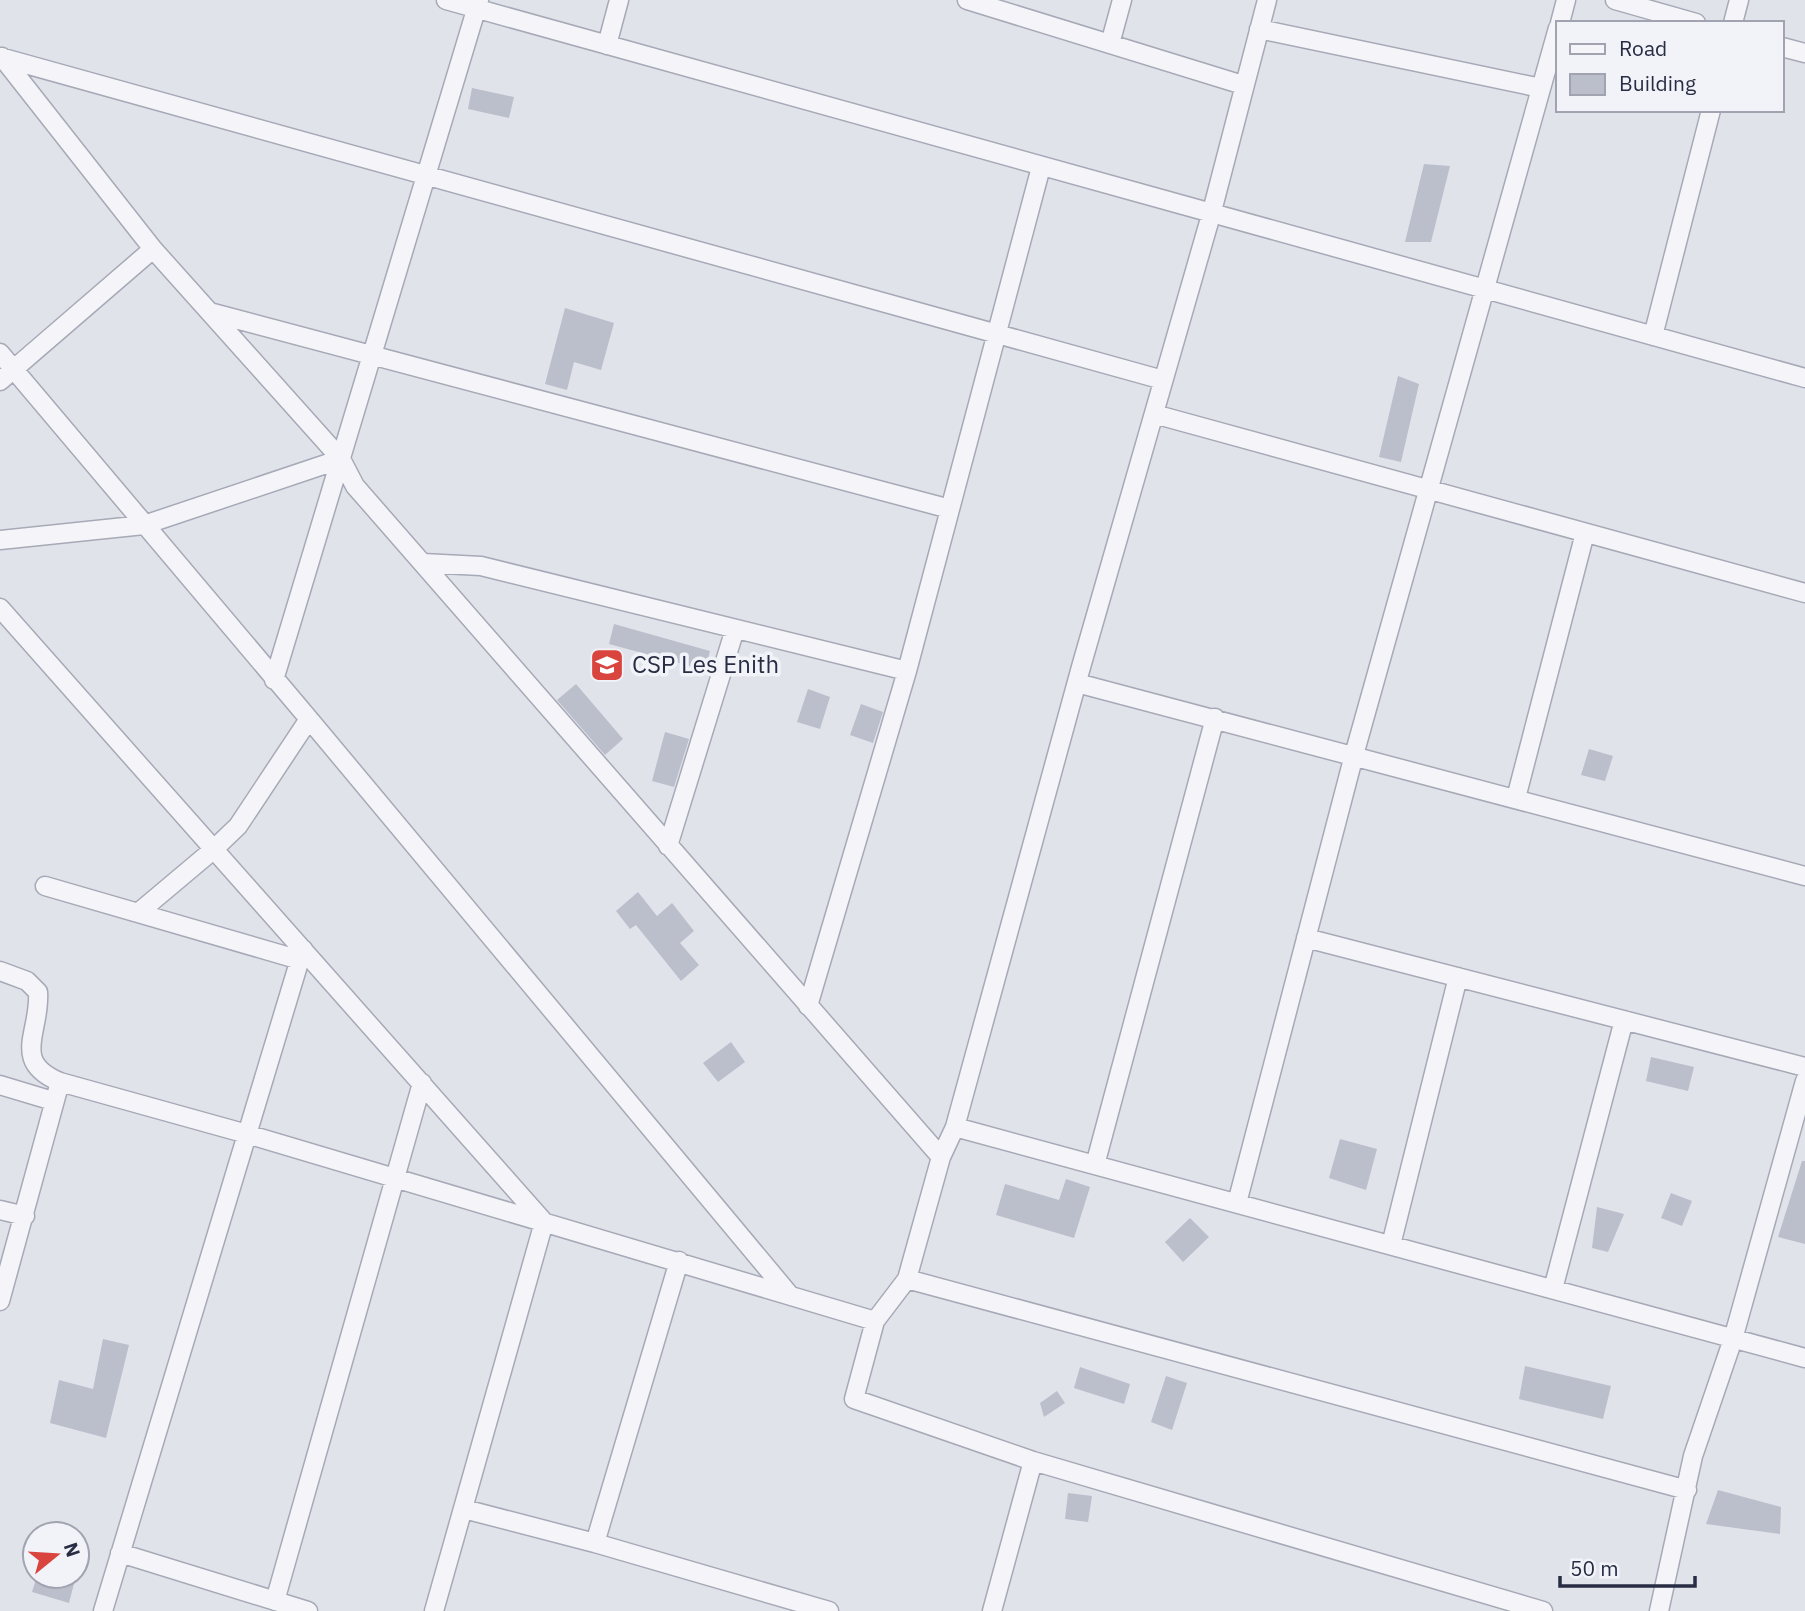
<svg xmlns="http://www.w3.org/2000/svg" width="1805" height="1611" font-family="'IBM Plex Sans',sans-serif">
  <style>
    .building { fill: #bbbecb }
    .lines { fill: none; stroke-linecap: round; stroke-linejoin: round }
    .minor-casing { stroke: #a6a9b6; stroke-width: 21 }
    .minor { stroke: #f5f5f9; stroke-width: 18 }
    .labels { text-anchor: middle; stroke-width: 7; stroke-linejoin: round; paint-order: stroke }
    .poi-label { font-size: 24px; fill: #282d44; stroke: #f1f3f8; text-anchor: start }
  </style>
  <rect width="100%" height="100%" fill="#e1e3eb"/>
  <path class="building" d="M472 88 514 97 509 118 468 109Z
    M1424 164 1450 166 1431 242H1405Z
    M565 308 614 323 601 370 574 362 567 390 545 384Z
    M1398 376 1419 384 1401 462 1379 457Z
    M614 624 710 651 705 670 609 644Z
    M576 684 623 739 605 755 557 700Z
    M808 689 830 697 820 729 797 722Z
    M861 704 883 712 873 743 850 735Z
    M665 732 689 739 674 787 652 781Z
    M1589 749 1613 756 1605 781 1581 775Z
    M638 892 657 916 672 903 694 931 680 943 699 965 681 981 636 925 630 929 616 911Z
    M731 1042 745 1062 718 1082 703 1063Z
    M1651 1057 1694 1067 1688 1091 1646 1081Z
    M1340 1139 1377 1149 1366 1190 1329 1178Z
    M1802 1161H1805V1244L1778 1237Z
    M1066 1179 1090 1187 1074 1238 996 1215 1005 1184 1059 1200Z
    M1671 1193 1692 1201 1682 1226 1661 1218Z
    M1597 1207 1624 1214 1608 1252 1592 1248Z
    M1190 1218 1209 1237 1183 1262 1165 1242Z
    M103 1339 129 1345 106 1438 50 1423 59 1380 93 1389Z
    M1525 1366 1611 1386 1603 1419 1519 1399Z
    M1080 1367 1130 1384 1124 1404 1074 1388Z
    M1166 1376 1187 1383 1172 1430 1151 1422Z
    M1057 1391 1065 1403 1044 1417 1040 1403Z
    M1718 1490 1781 1507 1780 1534 1706 1524Z
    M1068 1493 1092 1496 1088 1522 1065 1519Z
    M37 1576H76L69 1603 32 1592Z"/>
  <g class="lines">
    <g class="minor-casing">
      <path id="minor" d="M446 0 1805 378
        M967 0 1243 85
        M1267 0 1211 215 1081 667 955 1127 941 1157 907 1279 875 1321 854 1399 1033 1461 1543 1611
        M1615 0 1696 23
        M1560 23 1566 0
        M1733 23 1739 0
        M1259 29 1541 88
        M1110 44 1122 0
        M607 45 619 0
        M1782 47 1805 53
        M0 57 1163 380
        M2 57 153 249 341 459 355 486 941 1157
        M213 313 950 509
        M1653 336 1711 110
        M0 353 309 719 788 1293
        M0 381 153 249
        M1154 414 1805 593
        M0 540 144 525 341 459
        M423 563 481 566 907 671
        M0 608 544 1222 434 1611
        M274 680 479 0
        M1077 683 1805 876
        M1516 798 1585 533
        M668 846 735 629
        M45 886 300 960
        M138 913 213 850 238 826 309 719
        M1306 938 1805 1067
        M0 971 27 981 38 992C41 1032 10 1061 60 1082L247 1134 875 1321
        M808 1006 907 671 1041 167
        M0 1085 53 1101
        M955 1127 1805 1358
        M1095 1165 1215 718
        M1237 1203 1354 755 1558 28
        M0 1210 25 1216
        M1391 1245 1458 977
        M907 1279 1687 1490
        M1553 1289 1624 1020
        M0 1301 60 1082
        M464 1509 595 1543 829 1611
        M595 1543 679 1261
        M120 1553 308 1611
        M275 1601 422 1083
        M103 1611 303 949
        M992 1611 1033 1461
        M1659 1611 1693 1456 1733 1339 1805 1081"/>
    </g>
    <use href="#minor" class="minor"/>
  </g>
  <defs>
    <g id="school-square" transform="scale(1.75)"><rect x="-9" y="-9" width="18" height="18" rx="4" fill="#d9453e" stroke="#f1f3f8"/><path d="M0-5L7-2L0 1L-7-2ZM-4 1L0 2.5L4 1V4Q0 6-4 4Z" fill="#fff"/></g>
  </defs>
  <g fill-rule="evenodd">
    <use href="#school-square" x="607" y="665"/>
  </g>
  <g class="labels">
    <g class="poi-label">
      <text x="632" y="673">CSP Les Enith</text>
    </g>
  </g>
  <rect x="1556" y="21" width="228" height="91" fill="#f1f3f8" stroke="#a1a4b0" stroke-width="2"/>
  <rect x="1570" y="44" width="35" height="10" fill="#f5f5f9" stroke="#a1a4b0" stroke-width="2"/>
  <text x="1619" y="56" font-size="21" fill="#282d44">Road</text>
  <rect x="1570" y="74" width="35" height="21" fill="#bbbecb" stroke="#a1a4b0" stroke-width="2"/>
  <text x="1619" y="91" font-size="21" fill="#282d44">Building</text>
  <g transform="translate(56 1555) rotate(72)"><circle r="33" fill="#f1f3f8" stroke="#a1a4b0" stroke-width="2"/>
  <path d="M0-5L12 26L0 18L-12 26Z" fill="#d9453e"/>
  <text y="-10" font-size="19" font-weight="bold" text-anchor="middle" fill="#282d44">N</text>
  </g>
  <path d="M1560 1576v10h135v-10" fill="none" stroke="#282d44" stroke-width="3.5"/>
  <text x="1570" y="1576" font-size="21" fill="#282d44" stroke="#f1f3f8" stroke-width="5" paint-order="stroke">50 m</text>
</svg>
